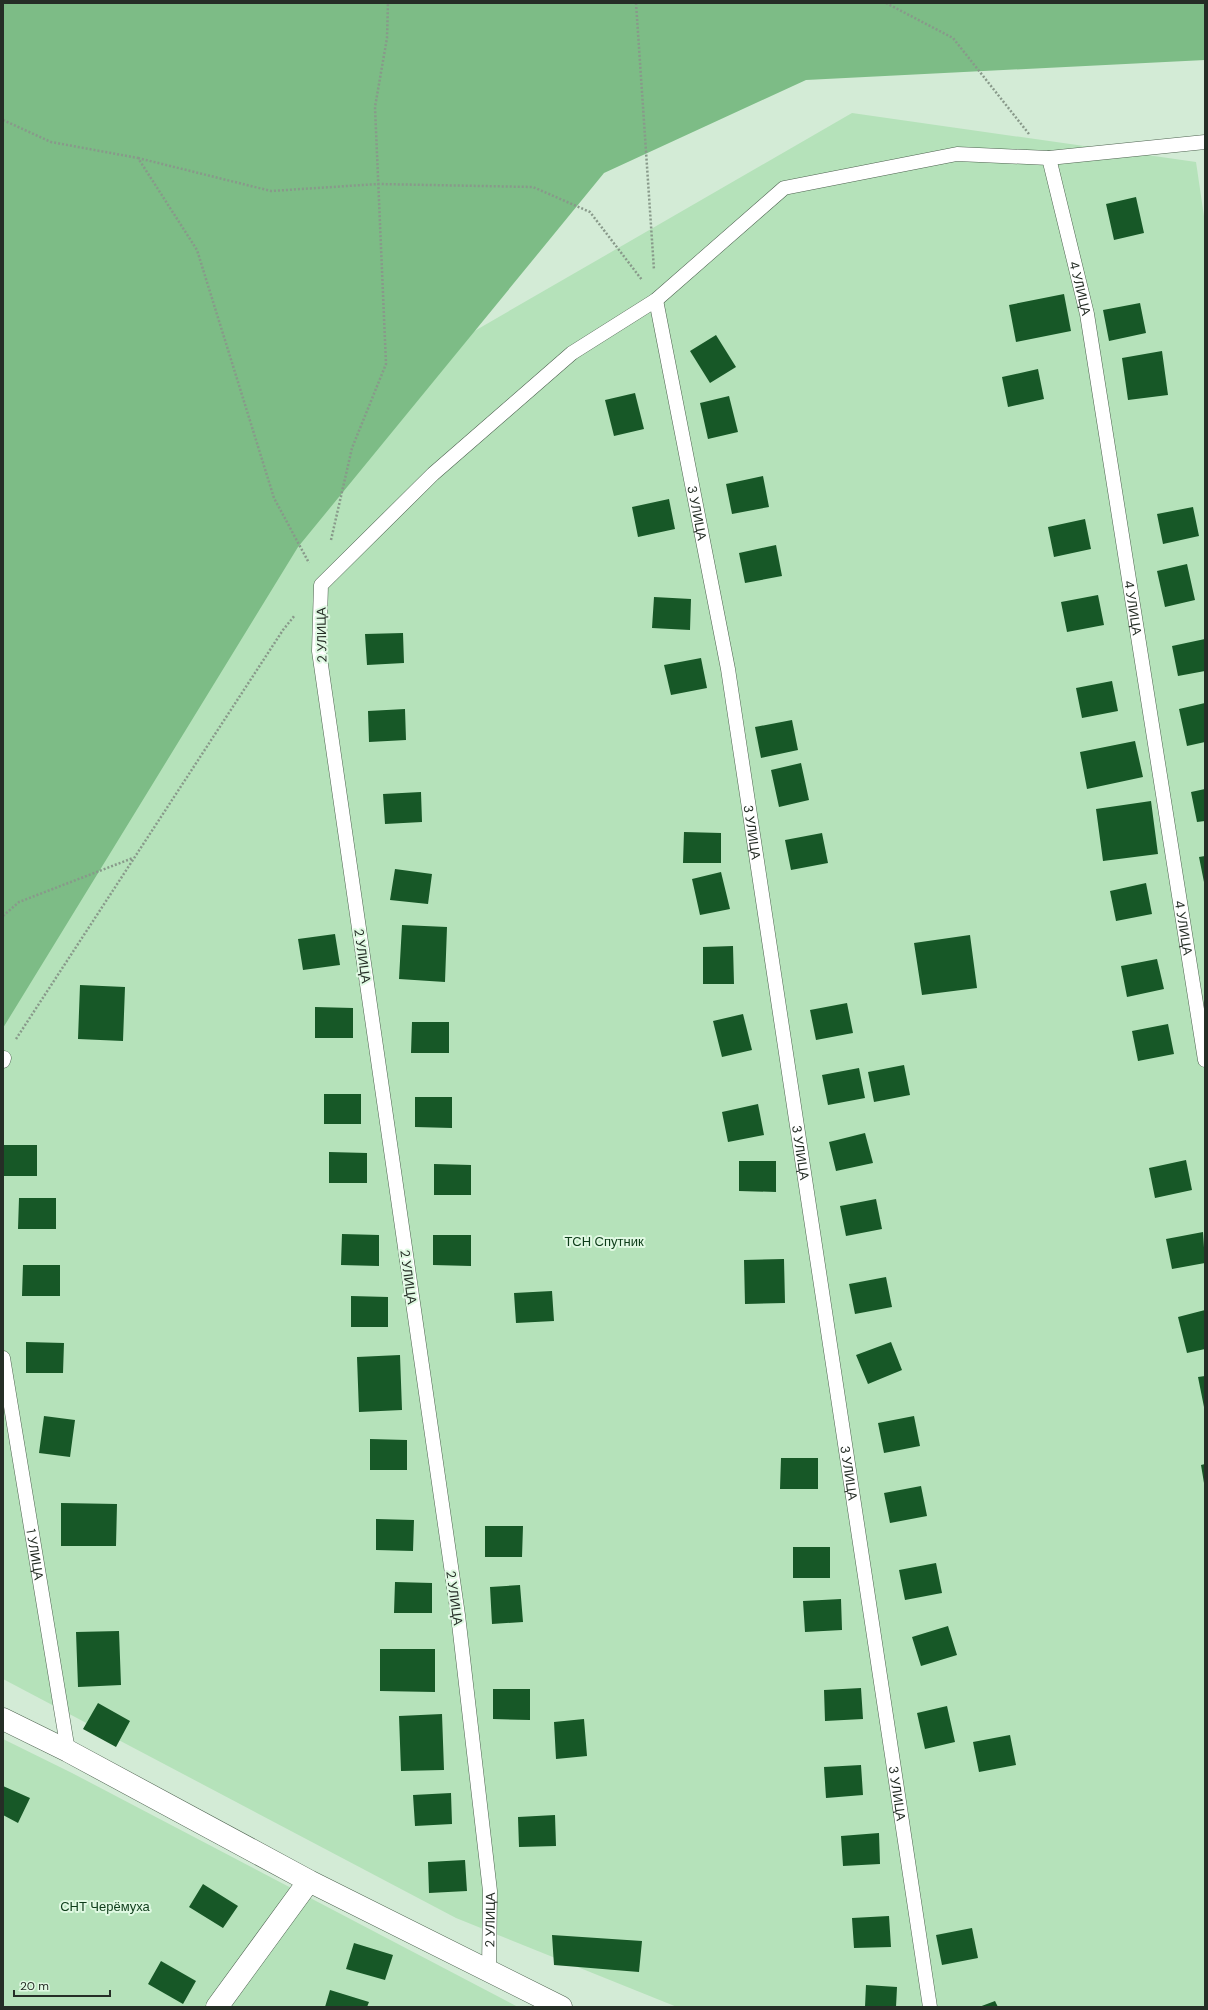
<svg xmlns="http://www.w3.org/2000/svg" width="1208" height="2010" font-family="'DM Sans',sans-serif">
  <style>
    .green { fill: #b5e2ba }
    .forest { fill: #7dbc86 }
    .building { fill: #175827 }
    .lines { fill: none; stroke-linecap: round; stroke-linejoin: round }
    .service-casing { stroke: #4e6350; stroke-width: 15 }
    .minor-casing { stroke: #4e6350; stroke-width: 23 }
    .path { stroke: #88998a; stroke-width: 2.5; stroke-dasharray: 2 2; stroke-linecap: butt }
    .service { stroke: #fff; stroke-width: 14 }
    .minor { stroke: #fff; stroke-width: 22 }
    .labels { text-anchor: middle; stroke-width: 4; stroke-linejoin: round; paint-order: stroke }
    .street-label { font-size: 13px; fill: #252e26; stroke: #e0f9e3 }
    .park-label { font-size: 13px; fill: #0d3c19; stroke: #e0f9e3 }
  </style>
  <rect width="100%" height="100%" fill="#d3ebd6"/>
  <path class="green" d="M852 113 1196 162 1205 223V2007H677L456 1918 3 1679V967L419 363Z
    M3 1739 72 1773 518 2007H3Z"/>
  <path class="forest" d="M3 3H1205V60L806 80 604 173 298 547 3 1028Z"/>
  <path class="building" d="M1136 197 1144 233 1114 240 1106 204Z
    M1064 294 1071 331 1016 342 1009 305Z
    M1140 303 1146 333 1109 341 1103 310Z
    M716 335 736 367 710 383 690 351Z
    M1162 351 1168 395 1128 400 1122 358Z
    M1038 369 1044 399 1008 407 1002 377Z
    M635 393 644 429 614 436 605 400Z
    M729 396 738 432 708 439 700 403Z
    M763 476 769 507 732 514 726 484Z
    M669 499 675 529 638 537 632 507Z
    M1193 507 1199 536 1163 544 1157 514Z
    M1085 519 1091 549 1054 557 1048 527Z
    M776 545 782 576 745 583 739 553Z
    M1187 564 1195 600 1165 607 1157 571Z
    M1098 595 1104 625 1067 632 1061 602Z
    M654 597 691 599 690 630 652 628Z
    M403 633 404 663 367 665 365 634Z
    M1205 639V671L1178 676 1172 646Z
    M701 658 707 688 671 695 664 665Z
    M1112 681 1118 711 1082 718 1076 688Z
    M1205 703V742L1187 746 1179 709Z
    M405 709 406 740 369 742 368 711Z
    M792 720 798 750 761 758 755 727Z
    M1135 741 1143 777 1087 789 1080 752Z
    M801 763 809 800 779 807 771 770Z
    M1205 789V821L1197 822 1191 792Z
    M421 792 422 822 385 824 383 794Z
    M1151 801 1158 854 1103 861 1096 809Z
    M684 832 721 833V863H683Z
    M822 833 828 863 791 870 785 840Z
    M1205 856V882H1204L1199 857Z
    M395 869 432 874 428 904 390 900Z
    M721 872 730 909 700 915 692 879Z
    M1146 883 1152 914 1116 921 1110 891Z
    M402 925 447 927 445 982 399 979Z
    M335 934 340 965 303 970 298 939Z
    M970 935 977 988 922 995 914 943Z
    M733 946 734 984H703V947Z
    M1157 959 1164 989 1127 997 1121 966Z
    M80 985 125 987 123 1041 78 1039Z
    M847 1003 853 1033 816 1040 810 1010Z
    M315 1007 353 1008V1038H315Z
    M743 1014 752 1050 722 1057 713 1021Z
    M412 1022H449V1053H411Z
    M1168 1024 1174 1054 1138 1061 1132 1031Z
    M904 1065 910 1095 874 1102 868 1072Z
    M859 1068 865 1098 828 1105 822 1075Z
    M324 1094H361V1124H324Z
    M415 1097H452V1128L415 1127Z
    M758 1104 764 1135 728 1142 722 1112Z
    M865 1133 873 1163 836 1171 829 1142Z
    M3 1145H37V1176H3Z
    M329 1152 367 1153V1183H329Z
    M1186 1160 1192 1190 1155 1198 1149 1168Z
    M739 1161H776V1192L739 1191Z
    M434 1164 471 1165V1195H434Z
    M19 1198H56V1229H18Z
    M876 1199 882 1229 846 1236 840 1206Z
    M1203 1232 1205 1263 1172 1269 1166 1239Z
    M342 1234 379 1235V1266L341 1265Z
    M433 1235H471V1266L433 1265Z
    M784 1259 785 1303 745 1304 744 1260Z
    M23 1265H60V1296H22Z
    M886 1277 892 1307 855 1314 849 1284Z
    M552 1291 554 1321 516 1323 514 1293Z
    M351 1296 388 1297V1327H351Z
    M1205 1310V1349L1187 1353 1178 1317Z
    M26 1342 64 1343 63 1373H26Z
    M891 1342 902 1370 868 1384 856 1355Z
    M400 1355 402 1410 359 1412 357 1357Z
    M1205 1376V1407H1204L1198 1377Z
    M44 1416 75 1420 70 1457 39 1453Z
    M914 1416 920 1446 884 1453 878 1423Z
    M370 1439 407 1440V1470H370Z
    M781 1458H818V1489H780Z
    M1205 1464V1483H1204L1201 1465Z
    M921 1486 927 1516 890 1523 884 1493Z
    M61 1503 117 1504 116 1546H61Z
    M376 1519 414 1520 413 1551 376 1550Z
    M485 1526H523L522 1557H485Z
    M793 1547H830V1578H793Z
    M936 1563 942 1593 905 1600 899 1570Z
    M395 1582 432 1583V1613H394Z
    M520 1585 523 1622 492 1624 490 1587Z
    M841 1599 842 1630 805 1632 803 1601Z
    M948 1626 957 1655 921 1666 912 1637Z
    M119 1631 121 1685 78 1687 76 1632Z
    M380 1649H435V1692L380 1691Z
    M861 1688 863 1719 825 1721 824 1690Z
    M493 1689H530V1720L493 1719Z
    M98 1703 130 1721 116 1747 83 1729Z
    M947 1706 955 1742 925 1749 917 1713Z
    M442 1714 444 1770 401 1771 399 1716Z
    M584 1719 587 1756 556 1759 554 1722Z
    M1010 1735 1016 1765 979 1772 973 1742Z
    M861 1765 863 1795 826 1798 824 1767Z
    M3 1786 30 1798 18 1823 3 1815Z
    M451 1793 452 1824 415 1826 413 1795Z
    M555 1815 556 1846 519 1847 518 1817Z
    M879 1833 880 1864 843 1866 841 1836Z
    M465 1860 467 1891 429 1893 428 1862Z
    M203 1884 238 1906 223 1928 189 1907Z
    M889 1916 891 1947 854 1948 852 1918Z
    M972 1928 978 1958 942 1965 936 1935Z
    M552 1935 642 1941 639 1972 554 1965Z
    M354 1943 393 1955 385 1980 346 1969Z
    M161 1961 196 1981 183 2004 148 1984Z
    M866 1985 897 1987 896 2007H865Z
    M330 1990 369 2002 367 2007H325Z
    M995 2001 998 2007H979Z"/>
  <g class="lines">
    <g class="service-casing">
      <g id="service">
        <path id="s1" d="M1049 158 1087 314 1205 1060"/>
        <path id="s2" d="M656 300 728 669 930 2007"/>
        <path d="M3 1061 4 1058"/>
        <path id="s3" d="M3 1358 68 1751"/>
        <path id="s4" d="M489 1970 490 1891 458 1615 319 651 321 585 433 474 572 353 656 300 784 188 957 154 1049 158 1205 142"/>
      </g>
    </g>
    <g class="minor-casing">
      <path id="minor" d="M3 1719 68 1751 309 1881 217 2007
        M309 1881 561 2007"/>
    </g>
    <path class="path" d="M636 3 654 270
      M886 3 953 38 1029 134
      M3 120 51 142 138 158 197 250 274 498 309 563
      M138 158 271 191 378 184 533 187 590 212 642 280
      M331 540 352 448 386 364 375 107 387 38 388 3
      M3 916 19 902 133 858
      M16 1039 283 630 295 615"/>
    <use href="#service" class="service"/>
    <use href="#minor" class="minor"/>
  </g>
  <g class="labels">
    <g class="street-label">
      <text dy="5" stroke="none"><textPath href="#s1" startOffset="134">4 УЛИЦА</textPath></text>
      <text dy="5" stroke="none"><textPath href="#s2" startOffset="217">3 УЛИЦА</textPath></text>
      <text dy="5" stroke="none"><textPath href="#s1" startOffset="458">4 УЛИЦА</textPath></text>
      <text transform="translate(321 635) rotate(-91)" y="5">2 УЛИЦА</text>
      <text dy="5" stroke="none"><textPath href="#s2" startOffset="541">3 УЛИЦА</textPath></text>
      <text dy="5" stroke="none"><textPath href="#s1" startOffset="782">4 УЛИЦА</textPath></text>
      <text transform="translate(363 956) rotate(82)" y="5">2 УЛИЦА</text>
      <text dy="5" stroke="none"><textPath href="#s2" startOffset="865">3 УЛИЦА</textPath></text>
      <text transform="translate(409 1277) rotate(82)" y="5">2 УЛИЦА</text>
      <text dy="5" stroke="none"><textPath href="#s2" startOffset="1189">3 УЛИЦА</textPath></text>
      <text dy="5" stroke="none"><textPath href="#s3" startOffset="199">1 УЛИЦА</textPath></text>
      <text transform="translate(455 1598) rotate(82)" y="5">2 УЛИЦА</text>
      <text dy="5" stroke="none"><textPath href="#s2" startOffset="1513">3 УЛИЦА</textPath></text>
      <text dy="5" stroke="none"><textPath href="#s4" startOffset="50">2 УЛИЦА</textPath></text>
    </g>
    <g class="park-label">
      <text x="604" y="1246">ТСН Спутник</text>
      <text x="105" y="1911">СНТ Черёмуха</text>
    </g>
  </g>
  <rect width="1208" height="2010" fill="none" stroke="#252e26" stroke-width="8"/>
  <path d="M14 1990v6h96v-6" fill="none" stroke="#252e26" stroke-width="2"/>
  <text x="20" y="1990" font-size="12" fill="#252e26" stroke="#e0f9e3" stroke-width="3" paint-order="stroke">20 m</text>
</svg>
